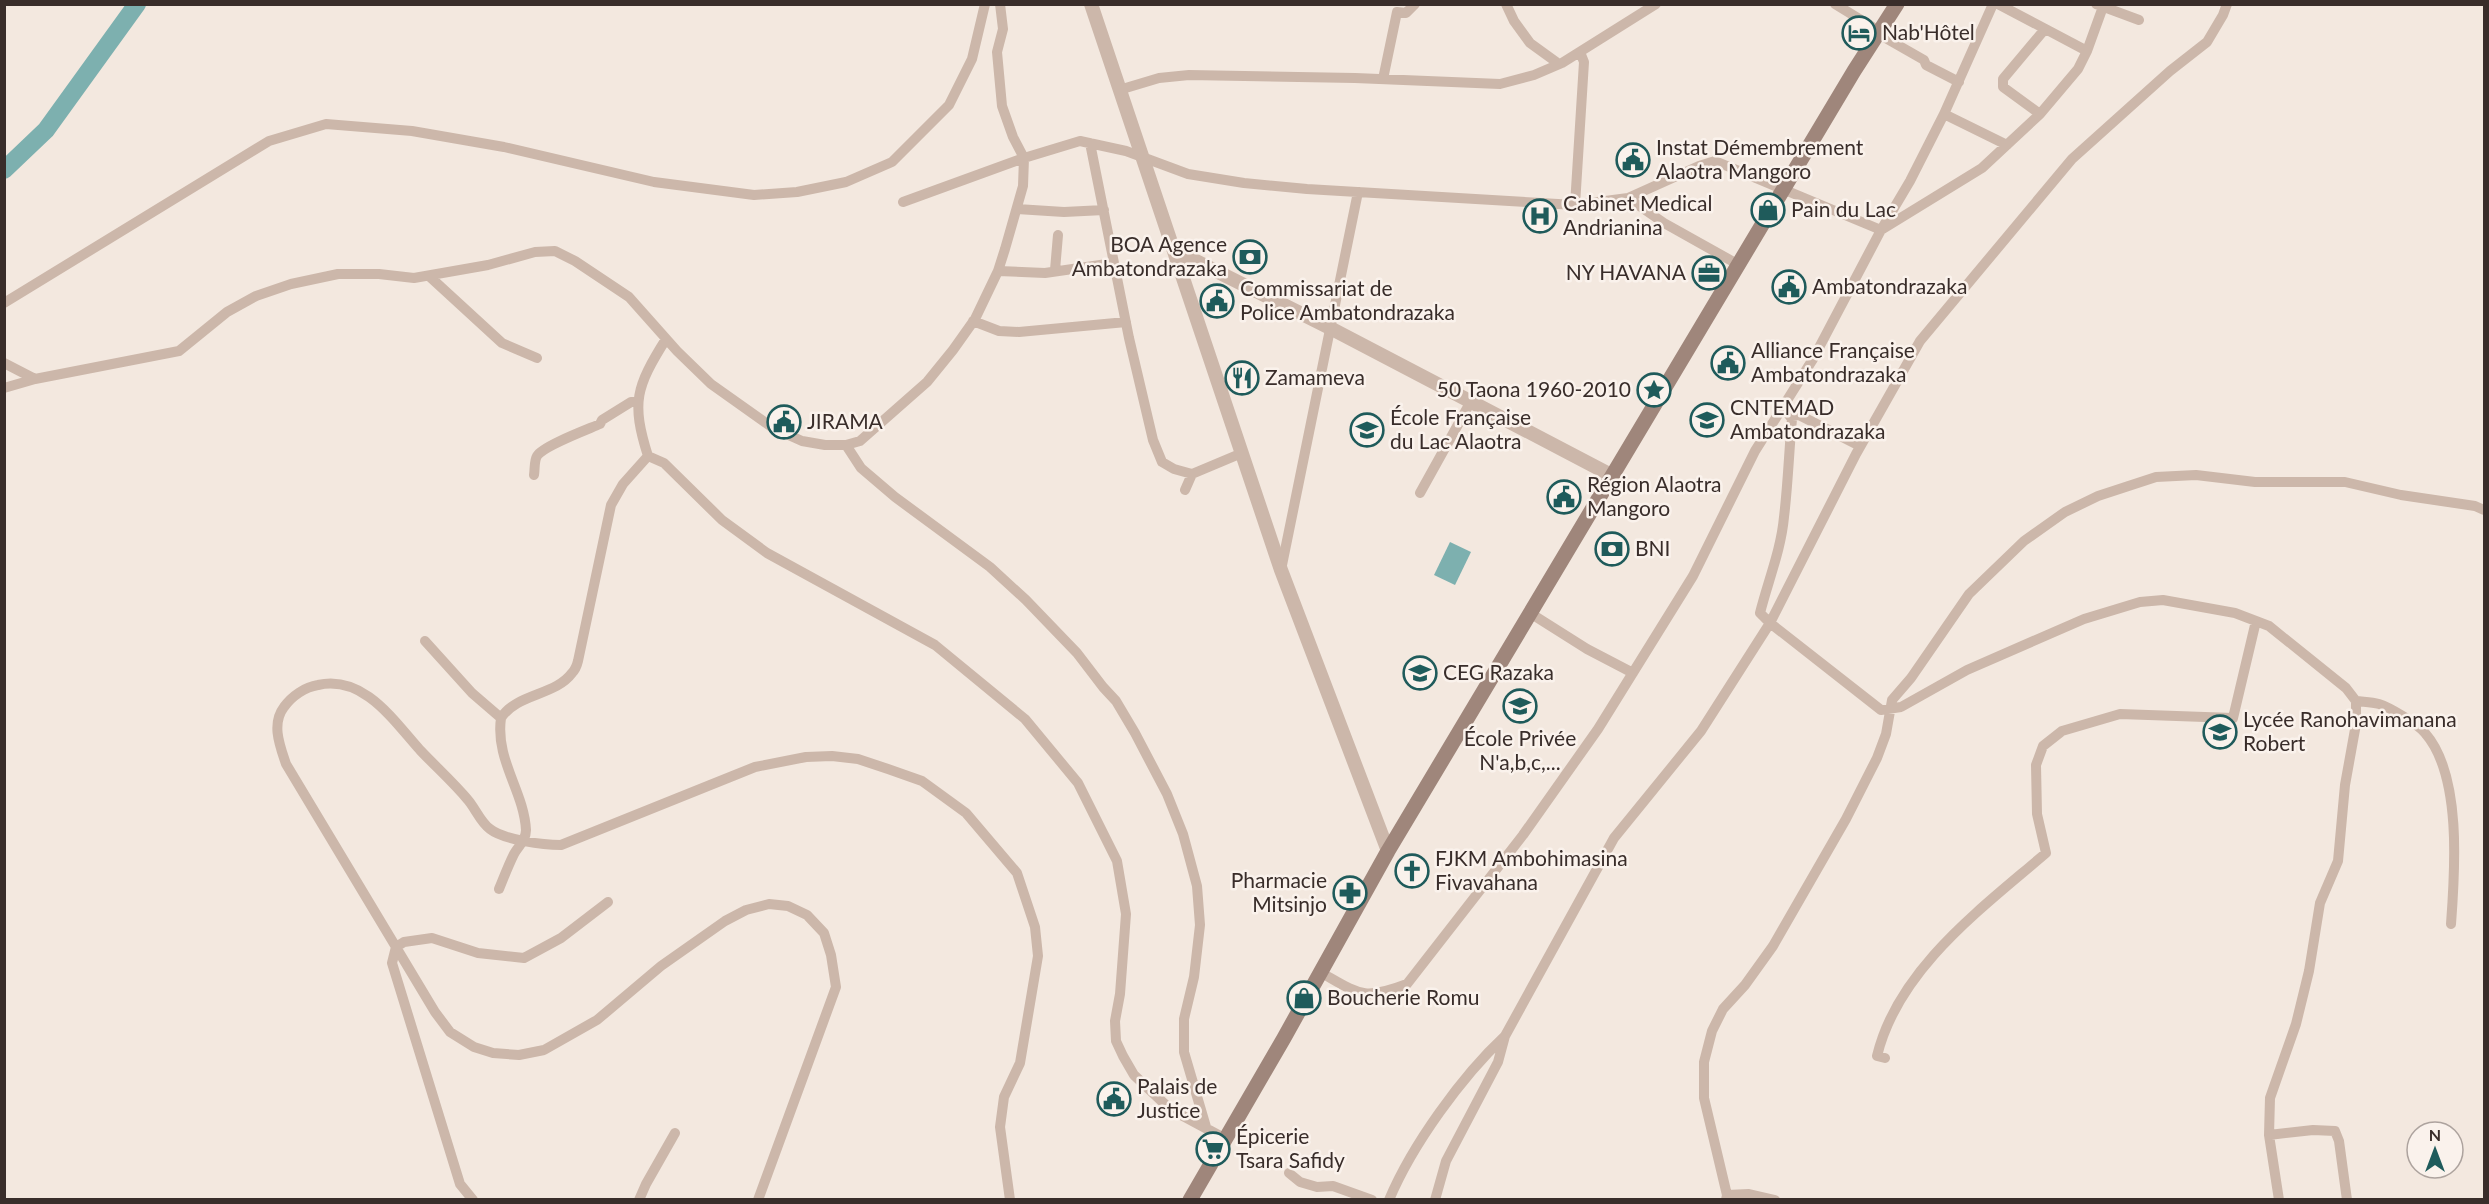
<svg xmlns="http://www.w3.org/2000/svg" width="2489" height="1204" font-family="Lato,sans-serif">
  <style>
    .water { fill: #7db0af }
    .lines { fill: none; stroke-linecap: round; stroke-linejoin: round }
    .river { stroke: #7db0af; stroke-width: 18 }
    .minor { stroke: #ccb7aa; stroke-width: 10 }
    .tertiary { stroke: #ccb7aa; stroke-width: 14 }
    .secondary { stroke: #9f867b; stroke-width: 15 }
    .labels { text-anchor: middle; stroke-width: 5; stroke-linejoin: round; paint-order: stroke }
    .poi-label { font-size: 21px; fill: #392d2a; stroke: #faf2ec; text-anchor: start }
  </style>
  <rect width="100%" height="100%" fill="#f3e8df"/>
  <path class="water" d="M1450 542 1471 552 1455 585 1434 575Z"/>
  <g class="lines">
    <path class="river" d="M4 170 46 130 137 4"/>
    <path class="minor" d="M1506 4 1514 21 1530 43 1559 64
      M1835 4 1879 31 1882 36 1924 60 1926 65 1959 82
      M1998 4 2087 51
      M2096 4 2139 20
      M1383 79 1397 12 1406 13 1415 4
      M1119 90 1159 78 1189 75 1355 78 1500 84 1534 75 1562 63 1656 4
      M1944 114 2007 145
      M2040 114 2003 87V79L2045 29
      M1090 143 1129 338 1153 440 1162 462 1174 469 1192 474
      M1628 198 1699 166 1715 161 1881 230 1982 168 2040 114 2078 69 2087 51 2104 4
      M903 202 1024 158 1080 141 1126 151 1188 174 1244 183 1307 189 1575 205 1628 198 1664 223 1739 265
      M1575 205 1584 62 1580 52
      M1017 209 1064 212 1104 210
      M1055 270 1058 235
      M998 271 1045 273 1114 263
      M429 276 502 343 537 358
      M4 303 269 141 326 124 412 131 504 147 654 182 754 195 797 192 846 182 892 162 949 105 972 59 985 4
      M973 321 999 331 1019 332 1126 322
      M4 363 35 379 179 351 227 312 256 296 291 284 338 274H379L414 278 488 265 535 252 555 251 575 261 629 297 677 351 711 384 773 428 802 441 825 445H846L860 441 927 382 953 350 975 319 998 271 1005 249 1023 186 1024 158 1013 137 1002 106 997 52 1003 29 1000 4
      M4 388 35 379
      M1784 408 1792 419C1789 451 1788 484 1784 517 1781 550 1768 581 1760 613L1770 623 1881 710 1901 707 1967 670 2084 619 2140 602 2163 600 2235 613 2269 626 2346 688 2356 701V724L2345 785 2338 861 2320 903 2309 971 2296 1024 2270 1098 2269 1135 2279 1200
      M1790 416 1799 415 1860 446
      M846 445 861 468 895 497 990 567 1026 600 1077 653 1103 687 1116 701 1135 733 1167 794 1183 834 1197 886 1200 925 1194 977 1184 1019V1052L1206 1127
      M648 456 664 463 722 520 767 553 935 645 1025 719 1078 783 1117 861 1126 914 1120 994 1115 1021 1116 1041 1123 1056 1134 1075 1170 1109 1224 1138
      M648 456C631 402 636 387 666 339
      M534 475C535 469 534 461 537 456 543 446 586 430 600 424L602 420 631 402H637
      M1185 490 1192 474 1242 453
      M1420 493 1470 403
      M1281 570 1358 192
      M1530 613 1587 649 1633 673
      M425 641 472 693 501 718
      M2356 701C2363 702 2371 702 2379 704 2389 707 2418 724 2425 733 2462 775 2455 871 2451 924
      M499 889C504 877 508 866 514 854 518 846 526 841 526 830 524 791 495 760 501 718 517 693 555 696 572 673 575 670 577 665 578 661L611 505 623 484 648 456
      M1320 972C1359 994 1363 1001 1407 984L1523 835 1598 729 1693 576 1755 451 1813 359 1881 230 1910 181 1944 114 1993 4
      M1885 1058 1877 1056C1898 969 1981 909 2046 853L2037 814 2036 765 2043 746 2062 731 2120 714 2233 718 2256 621
      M2269 1135 2313 1130 2335 1131 2339 1141 2347 1200
      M1289 1173 1300 1182 1317 1187 1333 1186 1372 1200
      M1727 1195 1749 1194 1775 1200
      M473 1200 460 1184 392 963 396 947 404 942 432 938 478 953 524 958 561 938 608 902
      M639 1200 646 1184 675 1133
      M758 1200 836 987 831 955 824 933 807 915 788 906 769 904 746 910 725 921 661 966 597 1020 544 1050 519 1055 493 1053 474 1047 450 1032 435 1012 286 764C280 746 271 724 284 707 292 696 305 687 318 685 364 675 393 720 420 750 436 767 453 782 468 800 475 808 481 823 490 829 504 840 544 845 561 845L755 767 806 757 832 756 858 759 888 769 922 781 966 813 1017 873 1035 927 1038 956 1020 1063 1004 1097 1000 1127 1010 1200
      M1389 1200C1412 1145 1462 1076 1505 1036L1614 838 1701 731 1770 623 1856 454 1920 341 2072 159 2170 71 2207 42 2223 15 2227 4
      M1435 1200 1446 1161 1498 1062 1505 1036
      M1726 1200 1727 1195 1704 1098V1062L1712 1031 1723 1009 1745 985 1773 946 1846 819 1877 758 1886 734 1892 700 1911 678 1969 594 2024 541 2065 512 2098 496 2156 477 2196 475 2255 482H2345L2401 495 2475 506 2484 510"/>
    <path class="tertiary" d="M1091 4 1281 570 1388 851
      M1174 250 1332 329 1611 475"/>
    <path class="secondary" d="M1190 1200 1284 1038 1388 851 1854 71 1897 4"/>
  </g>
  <defs>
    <g id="hotel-ring" transform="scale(1.725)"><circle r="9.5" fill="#faf2ec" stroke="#1f5b5b" stroke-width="1.5"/><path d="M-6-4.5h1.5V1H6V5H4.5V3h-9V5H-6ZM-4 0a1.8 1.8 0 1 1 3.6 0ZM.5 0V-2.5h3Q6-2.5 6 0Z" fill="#1f5b5b"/></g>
    <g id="civic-ring" transform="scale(1.725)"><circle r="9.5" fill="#faf2ec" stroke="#1f5b5b" stroke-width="1.5"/><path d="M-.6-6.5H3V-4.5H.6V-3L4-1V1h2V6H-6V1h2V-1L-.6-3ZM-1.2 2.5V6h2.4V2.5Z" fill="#1f5b5b"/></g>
    <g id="shop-ring" transform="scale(1.725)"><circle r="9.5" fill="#faf2ec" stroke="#1f5b5b" stroke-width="1.5"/><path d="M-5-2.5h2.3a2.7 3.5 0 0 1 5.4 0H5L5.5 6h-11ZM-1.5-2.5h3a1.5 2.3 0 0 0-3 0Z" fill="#1f5b5b"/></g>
    <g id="hospital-ring" transform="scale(1.725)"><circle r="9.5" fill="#faf2ec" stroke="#1f5b5b" stroke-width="1.5"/><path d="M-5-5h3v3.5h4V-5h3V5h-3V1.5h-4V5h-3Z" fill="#1f5b5b"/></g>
    <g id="bank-ring" transform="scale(1.725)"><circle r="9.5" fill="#faf2ec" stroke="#1f5b5b" stroke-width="1.5"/><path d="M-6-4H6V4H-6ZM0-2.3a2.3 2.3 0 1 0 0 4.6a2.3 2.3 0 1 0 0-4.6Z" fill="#1f5b5b"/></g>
    <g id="office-ring" transform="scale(1.725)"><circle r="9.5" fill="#faf2ec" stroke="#1f5b5b" stroke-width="1.5"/><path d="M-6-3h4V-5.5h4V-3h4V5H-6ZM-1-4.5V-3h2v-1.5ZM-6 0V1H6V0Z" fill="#1f5b5b"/></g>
    <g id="restaurant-ring" transform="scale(1.725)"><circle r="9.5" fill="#faf2ec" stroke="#1f5b5b" stroke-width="1.5"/><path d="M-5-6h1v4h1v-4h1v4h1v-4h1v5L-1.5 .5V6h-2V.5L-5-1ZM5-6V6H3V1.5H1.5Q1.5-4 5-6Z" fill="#1f5b5b"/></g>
    <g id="sight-ring" transform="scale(1.725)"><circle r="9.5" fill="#faf2ec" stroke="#1f5b5b" stroke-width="1.5"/><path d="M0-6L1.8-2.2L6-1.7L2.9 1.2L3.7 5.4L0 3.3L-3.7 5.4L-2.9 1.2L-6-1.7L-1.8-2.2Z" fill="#1f5b5b"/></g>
    <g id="school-ring" transform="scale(1.725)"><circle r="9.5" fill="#faf2ec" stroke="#1f5b5b" stroke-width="1.5"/><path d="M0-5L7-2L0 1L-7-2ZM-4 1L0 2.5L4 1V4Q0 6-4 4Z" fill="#1f5b5b"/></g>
    <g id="church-ring" transform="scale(1.725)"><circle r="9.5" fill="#faf2ec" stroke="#1f5b5b" stroke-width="1.5"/><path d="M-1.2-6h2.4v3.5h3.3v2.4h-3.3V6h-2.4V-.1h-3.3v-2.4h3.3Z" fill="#1f5b5b"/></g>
    <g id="pharmacy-ring" transform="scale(1.725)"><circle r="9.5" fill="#faf2ec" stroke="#1f5b5b" stroke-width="1.5"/><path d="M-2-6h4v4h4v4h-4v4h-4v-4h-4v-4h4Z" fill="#1f5b5b"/></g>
    <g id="supermarket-ring" transform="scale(1.725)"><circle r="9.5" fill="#faf2ec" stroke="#1f5b5b" stroke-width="1.5"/><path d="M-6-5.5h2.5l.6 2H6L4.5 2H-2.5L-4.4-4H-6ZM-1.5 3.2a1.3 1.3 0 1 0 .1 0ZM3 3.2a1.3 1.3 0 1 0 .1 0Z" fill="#1f5b5b"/></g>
  </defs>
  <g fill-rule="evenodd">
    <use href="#hotel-ring" x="1859" y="33"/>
    <use href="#civic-ring" x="1633" y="160"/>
    <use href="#shop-ring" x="1768" y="210"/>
    <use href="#hospital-ring" x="1540" y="216"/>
    <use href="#bank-ring" x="1250" y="257"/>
    <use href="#office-ring" x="1709" y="273"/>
    <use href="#civic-ring" x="1789" y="287"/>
    <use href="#civic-ring" x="1217" y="301"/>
    <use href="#civic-ring" x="1728" y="363"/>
    <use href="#restaurant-ring" x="1242" y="378"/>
    <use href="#sight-ring" x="1654" y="390"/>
    <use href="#school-ring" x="1707" y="420"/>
    <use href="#civic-ring" x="784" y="422"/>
    <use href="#school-ring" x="1367" y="430"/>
    <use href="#civic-ring" x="1564" y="497"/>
    <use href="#bank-ring" x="1612" y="549"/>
    <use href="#school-ring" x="1420" y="673"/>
    <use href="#school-ring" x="1520" y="706"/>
    <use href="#school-ring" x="2220" y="732"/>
    <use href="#church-ring" x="1412" y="871"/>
    <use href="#pharmacy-ring" x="1350" y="893"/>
    <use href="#shop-ring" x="1304" y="998"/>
    <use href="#civic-ring" x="1114" y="1099"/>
    <use href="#supermarket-ring" x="1213" y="1149"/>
  </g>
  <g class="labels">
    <g class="poi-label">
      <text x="1882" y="40">Nab'Hôtel</text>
      <text x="1656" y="155">Instat Démembrement<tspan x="1656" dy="24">Alaotra Mangoro</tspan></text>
      <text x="1563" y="211">Cabinet Medical<tspan x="1563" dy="24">Andrianina</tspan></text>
      <text x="1791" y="217">Pain du Lac</text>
      <text x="1227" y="252" text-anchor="end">BOA Agence<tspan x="1227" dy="24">Ambatondrazaka</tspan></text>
      <text x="1686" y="280" text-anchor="end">NY HAVANA</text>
      <text x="1812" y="294">Ambatondrazaka</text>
      <text x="1240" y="296">Commissariat de<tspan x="1240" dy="24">Police Ambatondrazaka</tspan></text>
      <text x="1751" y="358">Alliance Française<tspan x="1751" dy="24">Ambatondrazaka</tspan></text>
      <text x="1265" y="385">Zamameva</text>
      <text x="1631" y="397" text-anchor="end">50 Taona 1960-2010</text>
      <text x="1730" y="415">CNTEMAD<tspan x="1730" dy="24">Ambatondrazaka</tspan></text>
      <text x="1390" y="425">École Française<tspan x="1390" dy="24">du Lac Alaotra</tspan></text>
      <text x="807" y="429">JIRAMA</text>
      <text x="1587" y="492">Région Alaotra<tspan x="1587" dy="24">Mangoro</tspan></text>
      <text x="1635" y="556">BNI</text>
      <text x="1443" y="680">CEG Razaka</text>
      <text x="2243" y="727">Lycée Ranohavimanana<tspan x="2243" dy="24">Robert</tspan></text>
      <text x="1520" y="746" text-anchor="middle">École Privée<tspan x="1520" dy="24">N'a,b,c,...</tspan></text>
      <text x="1435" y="866">FJKM Ambohimasina<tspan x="1435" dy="24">Fivavahana</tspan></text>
      <text x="1327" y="888" text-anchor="end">Pharmacie<tspan x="1327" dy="24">Mitsinjo</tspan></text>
      <text x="1327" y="1005">Boucherie Romu</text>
      <text x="1137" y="1094">Palais de<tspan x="1137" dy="24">Justice</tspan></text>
      <text x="1236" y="1144">Épicerie<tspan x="1236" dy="24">Tsara Safidy</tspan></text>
    </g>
  </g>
  <rect width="2489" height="1204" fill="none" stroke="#392d2a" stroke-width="12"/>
  <g transform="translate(2435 1150)"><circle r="28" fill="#faf2ec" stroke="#ada39e" stroke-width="1.5"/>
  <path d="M0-4.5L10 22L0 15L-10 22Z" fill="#1f5b5b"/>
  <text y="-9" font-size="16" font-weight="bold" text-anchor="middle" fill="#392d2a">N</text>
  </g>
</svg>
